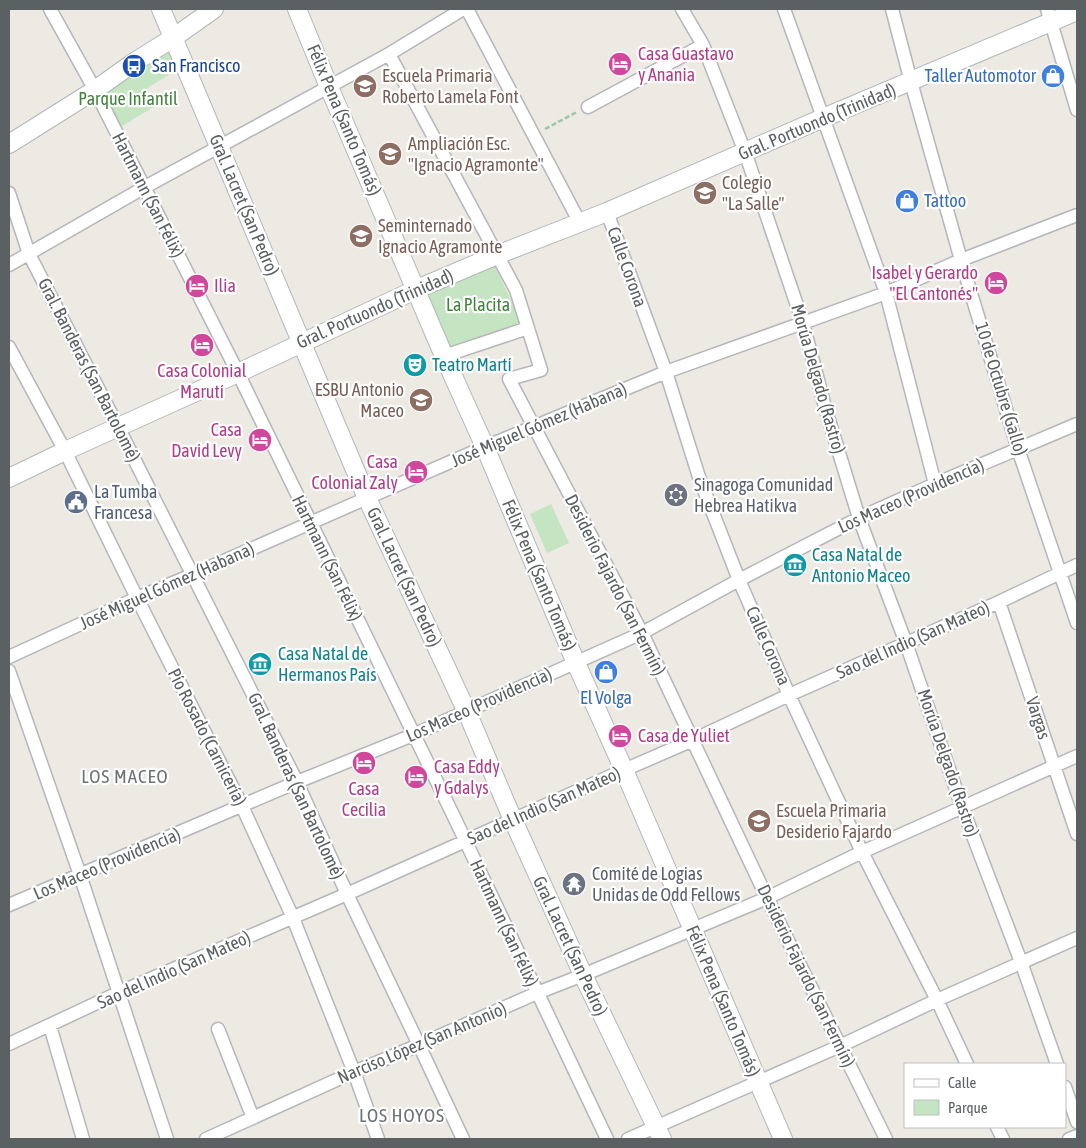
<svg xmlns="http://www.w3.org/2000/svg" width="1086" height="1148" font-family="'Asap Condensed',sans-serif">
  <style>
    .green { fill: #c5e4c1 }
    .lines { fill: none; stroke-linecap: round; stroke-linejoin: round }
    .street-casing { stroke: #b4b6ba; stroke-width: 15 }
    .secondary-casing { stroke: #b2b7ba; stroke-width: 20 }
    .path { stroke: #9cc7a3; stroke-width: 2.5; stroke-dasharray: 5 2.5; stroke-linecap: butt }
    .street { stroke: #fff; stroke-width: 12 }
    .secondary { stroke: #fff; stroke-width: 18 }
    .labels { text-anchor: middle; stroke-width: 4.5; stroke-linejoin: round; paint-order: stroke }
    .hotel-label { font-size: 18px; fill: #b23c85; stroke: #fff; text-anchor: start }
    .transit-label { font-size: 18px; fill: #164399; stroke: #fff; text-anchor: start }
    .education-label { font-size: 18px; fill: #785e54; stroke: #fff; text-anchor: start }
    .shop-label { font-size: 18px; fill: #366cbe; stroke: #fff; text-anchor: end }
    .park-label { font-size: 18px; fill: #3f843a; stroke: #fff }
    .street-label { font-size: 18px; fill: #5b6063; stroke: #fff }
    .culture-label { font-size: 18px; fill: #0d838f; stroke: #fff; text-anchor: start }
    .worship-label { font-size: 18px; fill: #5b616d; stroke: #fff; text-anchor: start }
    .service-label { font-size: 18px; fill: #4e5e75; stroke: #fff; text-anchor: start }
    .neighbourhood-label { font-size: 19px; letter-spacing: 1px; fill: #6c7275; stroke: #fff }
  </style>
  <rect width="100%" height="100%" fill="#edeae3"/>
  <path class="green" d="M168 50 177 70 147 88 155 106 119 128 101 91Z
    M494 264 522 324 451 348 427 292Z
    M551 504 569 543 547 553 530 514Z"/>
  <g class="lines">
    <g class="street-casing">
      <path id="street" d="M50 9 95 90 238 373 456 821 607 1139
        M467 9 580 223
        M682 9 703 45 745 152 803 323 825 407 859 518 906 643 962 807 1021 962 1057 1064
        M784 9 886 293 935 484
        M892 9 911 82 961 260 1018 449 1077 623
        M1047 9 1077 110
        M389 54 516 290 541 370 509 379 642 633 767 898 886 1139
        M588 107 703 45
        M9 193 29 254 118 427 297 782 347 894 419 1045 463 1139
        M607 212 666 372 699 477 739 580 789 695 862 852 937 1000 967 1064
        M9 265 145 187 389 54 463 9
        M9 347 65 451 137 598 242 806 293 918 354 1072 378 1139
        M444 356 528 328
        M999 602 1077 834
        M9 657 137 598 192 575 367 498 485 447 666 372 886 293 961 260 1077 215
        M9 671 80 875 167 1139
        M9 905 297 782 413 735 642 633 739 580 859 518 935 484 1077 424
        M50 1026 83 1139
        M218 1029 253 1118
        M9 1044 118 993 347 894 624 770 693 740 789 695 999 602 1077 565
        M1065 1087 1077 1122
        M997 1127 1003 1139
        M206 1139 354 1072 419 1045 537 993 583 975 767 898 862 852 1077 756
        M628 1139 840 1046 937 1000 1077 938
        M1069 1139 1077 1136"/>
    </g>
    <g class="secondary-casing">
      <path id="secondary" d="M161 9 367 498 467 712 513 820 583 975 662 1139
        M297 9 329 87 444 356 485 447 576 663 624 770 783 1139
        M9 144 95 90 133 63 173 38 214 9
        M9 478 65 451 238 373 417 289 497 255 607 212 823 118 1077 11"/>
    </g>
    <path class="path" d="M545 129 577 112"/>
    <use href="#street" class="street"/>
    <use href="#secondary" class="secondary"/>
  </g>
  <defs>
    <g id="hotel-disc" transform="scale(1.25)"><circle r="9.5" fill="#d1479c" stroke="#fff"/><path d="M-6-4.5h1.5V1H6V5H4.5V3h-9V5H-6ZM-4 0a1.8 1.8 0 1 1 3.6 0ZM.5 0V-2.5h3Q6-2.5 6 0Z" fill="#fff"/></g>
    <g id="bus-disc" transform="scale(1.25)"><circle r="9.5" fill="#1a4fb4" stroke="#fff"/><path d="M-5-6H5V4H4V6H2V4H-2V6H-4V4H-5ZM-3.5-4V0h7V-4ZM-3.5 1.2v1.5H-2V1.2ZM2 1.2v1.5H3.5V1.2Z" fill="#fff"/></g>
    <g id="shop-disc" transform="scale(1.25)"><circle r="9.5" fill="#3f7fe0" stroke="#fff"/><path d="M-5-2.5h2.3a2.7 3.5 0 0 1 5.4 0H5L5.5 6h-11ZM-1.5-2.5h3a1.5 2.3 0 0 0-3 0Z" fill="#fff"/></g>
    <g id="school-disc" transform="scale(1.25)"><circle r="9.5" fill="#8d6e63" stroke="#fff"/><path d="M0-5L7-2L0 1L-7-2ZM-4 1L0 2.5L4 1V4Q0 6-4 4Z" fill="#fff"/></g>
    <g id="theatre-disc" transform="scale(1.25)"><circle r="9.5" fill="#0f9aa8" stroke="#fff"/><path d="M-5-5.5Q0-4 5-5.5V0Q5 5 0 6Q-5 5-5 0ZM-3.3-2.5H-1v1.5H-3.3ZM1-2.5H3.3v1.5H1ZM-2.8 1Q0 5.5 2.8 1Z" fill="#fff"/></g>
    <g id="synagogue-disc" transform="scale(1.25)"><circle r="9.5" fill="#6b7280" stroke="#fff"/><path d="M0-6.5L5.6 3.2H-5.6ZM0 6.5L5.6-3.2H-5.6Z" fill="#fff"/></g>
    <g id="civic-disc" transform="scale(1.25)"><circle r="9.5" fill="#5c6f8a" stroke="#fff"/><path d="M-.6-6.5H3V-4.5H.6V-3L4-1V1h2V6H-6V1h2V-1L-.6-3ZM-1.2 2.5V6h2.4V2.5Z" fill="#fff"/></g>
    <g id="museum-disc" transform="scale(1.25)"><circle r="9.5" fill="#0f9aa8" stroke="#fff"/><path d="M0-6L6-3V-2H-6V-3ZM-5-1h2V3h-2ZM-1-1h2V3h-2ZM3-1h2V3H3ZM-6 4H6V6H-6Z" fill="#fff"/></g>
    <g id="temple-disc" transform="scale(1.25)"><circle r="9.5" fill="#6b7280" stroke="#fff"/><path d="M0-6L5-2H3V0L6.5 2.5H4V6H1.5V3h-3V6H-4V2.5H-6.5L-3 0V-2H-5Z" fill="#fff"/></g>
  </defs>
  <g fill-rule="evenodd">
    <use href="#hotel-disc" x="620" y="64"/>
    <use href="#bus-disc" x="134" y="66"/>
    <use href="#shop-disc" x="1053" y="76"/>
    <use href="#school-disc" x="365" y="86"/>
    <use href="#school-disc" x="390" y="154"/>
    <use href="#school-disc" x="705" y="193"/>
    <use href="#shop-disc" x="907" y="201"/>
    <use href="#school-disc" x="361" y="236"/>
    <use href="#hotel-disc" x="996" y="283"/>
    <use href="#hotel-disc" x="197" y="286"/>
    <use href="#hotel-disc" x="202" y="345"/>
    <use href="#theatre-disc" x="415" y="365"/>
    <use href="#school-disc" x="421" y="400"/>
    <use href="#hotel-disc" x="260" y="440"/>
    <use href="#hotel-disc" x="416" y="472"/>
    <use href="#synagogue-disc" x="676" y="495"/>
    <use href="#civic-disc" x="76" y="502"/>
    <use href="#museum-disc" x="795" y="565"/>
    <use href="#museum-disc" x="260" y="664"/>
    <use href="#shop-disc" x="606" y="672"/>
    <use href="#hotel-disc" x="620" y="736"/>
    <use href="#hotel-disc" x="364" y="763"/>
    <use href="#hotel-disc" x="416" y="777"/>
    <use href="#school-disc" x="759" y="821"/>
    <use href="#temple-disc" x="574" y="884"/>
  </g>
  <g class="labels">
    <g class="hotel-label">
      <text x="638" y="60">Casa Guastavo<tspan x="638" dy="21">y Anania</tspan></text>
      <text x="978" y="279" text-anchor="end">Isabel y Gerardo<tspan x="978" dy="21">"El Cantonés"</tspan></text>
      <text x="214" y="292">Ilia</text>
      <text x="202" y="377" text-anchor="middle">Casa Colonial<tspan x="202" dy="21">Marutí</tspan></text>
      <text x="242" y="436" text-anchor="end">Casa<tspan x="242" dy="21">David Levy</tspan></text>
      <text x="398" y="468" text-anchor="end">Casa<tspan x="398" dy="21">Colonial Zaly</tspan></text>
      <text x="638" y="742">Casa de Yuliet</text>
      <text x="434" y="773">Casa Eddy<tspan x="434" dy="21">y Gdalys</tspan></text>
      <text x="364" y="795" text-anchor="middle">Casa<tspan x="364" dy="21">Cecilia</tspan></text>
    </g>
    <g class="transit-label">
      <text x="152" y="72">San Francisco</text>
    </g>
    <g class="education-label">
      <text x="382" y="82">Escuela Primaria<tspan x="382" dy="21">Roberto Lamela Font</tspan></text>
      <text x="408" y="150">Ampliación Esc.<tspan x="408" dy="21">"Ignacio Agramonte"</tspan></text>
      <text x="722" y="189">Colegio<tspan x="722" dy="21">"La Salle"</tspan></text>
      <text x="378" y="232">Seminternado<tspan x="378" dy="21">Ignacio Agramonte</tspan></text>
      <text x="404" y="396" text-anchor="end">ESBU Antonio<tspan x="404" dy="21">Maceo</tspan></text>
      <text x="776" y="817">Escuela Primaria<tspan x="776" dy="21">Desiderio Fajardo</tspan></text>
    </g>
    <g class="shop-label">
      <text x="1036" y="82">Taller Automotor</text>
      <text x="924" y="207" text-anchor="start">Tattoo</text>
      <text x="606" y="704" text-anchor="middle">El Volga</text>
    </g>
    <g class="park-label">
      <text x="128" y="105">Parque Infantil</text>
      <text x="478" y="311">La Placita</text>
    </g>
    <g class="street-label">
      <text transform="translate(344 120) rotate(67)" y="6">Félix Pena (Santo Tomás)</text>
      <text transform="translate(817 122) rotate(-23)" y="6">Gral. Portuondo (Trinidad)</text>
      <text transform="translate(148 195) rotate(63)" y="6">Hartmann (San Félix)</text>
      <text transform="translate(244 205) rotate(67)" y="6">Gral. Lacret (San Pedro)</text>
      <text transform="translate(627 267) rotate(70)" y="6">Calle Corona</text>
      <text transform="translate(375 309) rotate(-24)" y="6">Gral. Portuondo (Trinidad)</text>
      <text transform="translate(89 370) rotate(63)" y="6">Gral. Banderas (San Bartolomé)</text>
      <text transform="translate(818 379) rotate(74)" y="6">Morúa Delgado (Rastro)</text>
      <text transform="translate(1001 389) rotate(73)" y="6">10 de Octubre (Gallo)</text>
      <text transform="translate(539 425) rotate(-23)" y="6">José Miguel Gómez (Habana)</text>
      <text transform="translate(911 496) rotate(-24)" y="6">Los Maceo (Providencia)</text>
      <text transform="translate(327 558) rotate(64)" y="6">Hartmann (San Félix)</text>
      <text transform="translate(539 575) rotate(67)" y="6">Félix Pena (Santo Tomás)</text>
      <text transform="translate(404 577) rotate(65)" y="6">Gral. Lacret (San Pedro)</text>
      <text transform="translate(615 585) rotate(63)" y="6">Desiderio Fajardo (San Fermín)</text>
      <text transform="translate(167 586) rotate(-24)" y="6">José Miguel Gómez (Habana)</text>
      <text transform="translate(913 640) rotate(-24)" y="6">Sao del Indio (San Mateo)</text>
      <text transform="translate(768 646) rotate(66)" y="6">Calle Corona</text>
      <text transform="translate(479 705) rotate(-24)" y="6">Los Maceo (Providencia)</text>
      <text transform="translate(1038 718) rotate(72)" y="6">Vargas</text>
      <text transform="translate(207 737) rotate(63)" y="6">Pío Rosado (Carnicería)</text>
      <text transform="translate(948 763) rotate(71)" y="6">Morúa Delgado (Rastro)</text>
      <text transform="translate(296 786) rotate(65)" y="6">Gral. Banderas (San Bartolomé)</text>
      <text transform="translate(544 806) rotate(-24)" y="6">Sao del Indio (San Mateo)</text>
      <text transform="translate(107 864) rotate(-23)" y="6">Los Maceo (Providencia)</text>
      <text transform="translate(504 923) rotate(65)" y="6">Hartmann (San Félix)</text>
      <text transform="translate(570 946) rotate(65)" y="6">Gral. Lacret (San Pedro)</text>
      <text transform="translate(174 970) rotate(-24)" y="6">Sao del Indio (San Mateo)</text>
      <text transform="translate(806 976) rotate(64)" y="6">Desiderio Fajardo (San Fermín)</text>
      <text transform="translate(723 1001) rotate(67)" y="6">Félix Pena (Santo Tomás)</text>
      <text transform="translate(422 1043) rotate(-23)" y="6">Narciso López (San Antonio)</text>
    </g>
    <g class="culture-label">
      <text x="432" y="371">Teatro Martí</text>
      <text x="812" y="561">Casa Natal de<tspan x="812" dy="21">Antonio Maceo</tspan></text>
      <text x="278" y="660">Casa Natal de<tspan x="278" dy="21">Hermanos País</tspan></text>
    </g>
    <g class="worship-label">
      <text x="694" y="491">Sinagoga Comunidad<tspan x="694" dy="21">Hebrea Hatikva</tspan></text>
      <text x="592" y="880">Comité de Logias<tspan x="592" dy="21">Unidas de Odd Fellows</tspan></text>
    </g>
    <g class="service-label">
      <text x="94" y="498">La Tumba<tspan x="94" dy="21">Francesa</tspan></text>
    </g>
    <g class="neighbourhood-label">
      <text x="125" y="783">LOS MACEO</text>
      <text x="402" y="1122">LOS HOYOS</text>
    </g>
  </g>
  <rect width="1086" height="1148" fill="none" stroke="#5b6063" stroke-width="20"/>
  <rect x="904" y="1063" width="162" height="65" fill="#ffffff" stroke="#bdbfc1"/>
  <rect x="914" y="1079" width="25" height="8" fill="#ffffff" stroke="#bdbfc1"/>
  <text x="948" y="1088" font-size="15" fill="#5b6063">Calle</text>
  <rect x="914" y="1100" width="25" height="15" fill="#c5e4c1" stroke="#bdbfc1"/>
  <text x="948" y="1113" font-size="15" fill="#5b6063">Parque</text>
</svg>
